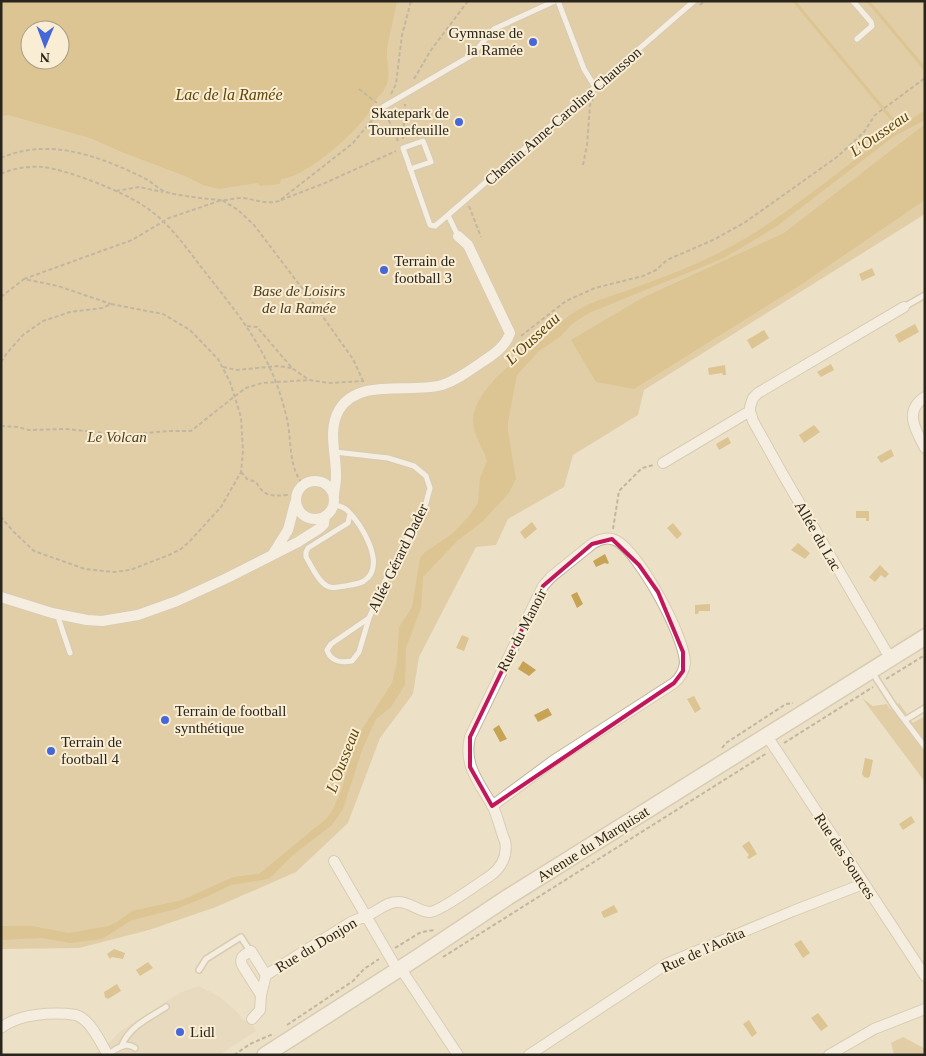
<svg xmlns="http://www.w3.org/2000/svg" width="926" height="1056" font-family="Georgia,serif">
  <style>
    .built { fill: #e3d3b5 }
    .green { fill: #d4b97f; fill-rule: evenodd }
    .water { fill: #c7a356; fill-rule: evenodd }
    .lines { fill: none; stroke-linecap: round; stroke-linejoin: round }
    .stream { stroke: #c7a356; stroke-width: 3 }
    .lane-casing { stroke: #bfb49c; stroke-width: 8 }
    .street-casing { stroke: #bfb49c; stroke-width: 12 }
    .secondary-casing { stroke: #bfb49c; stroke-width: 18 }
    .path { stroke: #8d8573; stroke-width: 2; stroke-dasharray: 4 2.5; stroke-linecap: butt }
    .lane { stroke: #fff; stroke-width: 5 }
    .street { stroke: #fff; stroke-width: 10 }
    .secondary { stroke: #fff; stroke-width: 15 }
    .marked { fill: none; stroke: #c2185b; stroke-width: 4; stroke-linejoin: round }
    .poi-dot { fill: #4567da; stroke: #f9edd4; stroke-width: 2 }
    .labels { text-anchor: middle; stroke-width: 4; stroke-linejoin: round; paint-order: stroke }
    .poi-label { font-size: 15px; fill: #2a251c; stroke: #f9edd4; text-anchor: start }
    .street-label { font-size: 15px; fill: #2a251c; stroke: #f9edd4 }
    .park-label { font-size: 15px; font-style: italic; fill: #4c3d1b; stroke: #f9edd4 }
    .water-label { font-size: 16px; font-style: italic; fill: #5e4505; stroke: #f9edd4 }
  </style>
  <rect width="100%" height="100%" fill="#ece0c7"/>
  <path class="built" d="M199 986 220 997 238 1013 242 1019 252 1024 256 1031 219 1055H93L111 1041 118 1033 179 993Z"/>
  <path class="green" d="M1 1H925V214L644 390 638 415 573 455 564 487 508 519 496 545 476 547 419 657 413 694 380 738 348 823 296 872 216 907 149 930 79 948 1 949ZM30 30H60V60H30Z
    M862 698 873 706 887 704 890 709 899 703 913 723 925 716V782Z
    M903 1037 924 1048 925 1046V1055H894L891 1043Z"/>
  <path class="water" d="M1 1H397C394 18 389 34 387 50 386 63 392 76 385 88 383 93 378 96 376 100 373 105 371 109 368 114 354 134 305 178 281 179L280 184 260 186 258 183 219 189 203 185 185 176 124 153 90 138 8 115 1 116ZM30 30H60V60H30Z
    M925 110V120L893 137 776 227 724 258 589 313 572 324 560 337 539 351 517 375 508 422V431L516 479 509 493 482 522 457 541 423 577 421 608 406 648 405 685 391 707 376 719 362 750 343 809 332 825 292 856 269 879 231 885 206 897 176 909 132 920 102 939 70 943 42 938 1 940V926H32L69 933 108 926 117 922 132 911 182 900 233 877 259 874 327 818 333 809 341 791 357 737 392 683 397 661 399 627 412 607 420 558 425 552 452 534 469 516 478 503 480 478 487 461C483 447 472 434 473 418 475 399 494 378 509 366 514 363 520 360 525 356 543 342 556 323 576 311 594 300 619 294 639 286 676 273 712 258 746 238 809 200 863 149 925 110Z
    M925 124V200L802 284 634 389 596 382 571 340 642 298 784 233Z
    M872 268 875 275 862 281 859 274Z
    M915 324 919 332 899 343 895 335Z
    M764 330 769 338 752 349 747 340Z
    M831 364 834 370 821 377 817 372Z
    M725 365 726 375H723L722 373 709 375 708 368Z
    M814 425 820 432 804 443 799 435Z
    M728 437 731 443 719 450 716 444Z
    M891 449 894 456 881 463 877 457Z
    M856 511H869V521H866V518H856Z
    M532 522 537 529 525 539 520 532Z
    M673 523 682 534 677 539 667 528Z
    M798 543 810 553 805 559 791 550Z
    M605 554 609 563 607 564 605 563 596 567 593 561Z
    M880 565 889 574 885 578 881 575 875 582 869 577Z
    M577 592 583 604 577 608 571 595Z
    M710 604V611H699L698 614H695V605Z
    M462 635 469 638 464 651 456 648Z
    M523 661 536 670 529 676 518 669Z
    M694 696 701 709 695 713 687 699Z
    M548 708 552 715 538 722 534 715Z
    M499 725 507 739 500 742 493 729Z
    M865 758 873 760 870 776 868 778 864 777 862 774Z
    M911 816 915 822 903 830 899 824Z
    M749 841 757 854 749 859 747 857 749 855 742 846Z
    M614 905 618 912 604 918 601 912Z
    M801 940 810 953 803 958 794 944Z
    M114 949 125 953 123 959 112 957 110 959 107 954Z
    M148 962 153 968 140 976 136 970Z
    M117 984 121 991 108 999 105 997 104 992Z
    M818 1013 828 1026 821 1031 811 1018Z
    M749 1020 757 1033 752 1037 743 1024Z"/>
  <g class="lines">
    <path class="stream" d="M794 1 901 130
      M868 1 925 69"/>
    <g class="lane-casing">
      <path id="lane" d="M558 1 584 69 595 87
        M853 1 871 22 872 26 857 39
        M383 107 472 55 494 29 555 1
        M410 169 431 162 423 141 403 148 430 225 435 226 448 215
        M458 236 448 215 694 1
        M904 307 925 295
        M335 452 388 458 414 466 426 476 430 488 426 503 386 579 369 618 359 652 352 661C341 663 331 662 327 650L331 644 369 618
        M333 504C338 506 344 507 347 510 362 524 387 566 364 581 359 584 351 585 345 586 337 587 330 590 323 583 316 577 311 565 306 557V552L308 548 348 523 350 514
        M60 615 59 620 70 653
        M872 672 894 706 925 747
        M905 720 925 708
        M199 970 206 959 241 937 250 951
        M122 1045C130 1026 149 1018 166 1007
        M108 1054C117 1049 125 1041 135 1048"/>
    </g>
    <g class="street-casing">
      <path id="street" d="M925 397C903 411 916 431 925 448
        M663 463 750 411
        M296 500a19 19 0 1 1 38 0a19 19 0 1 1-38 0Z
        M334 496C334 490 336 484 336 478 337 456 327 431 339 410 359 377 410 394 442 385 457 380 469 371 482 362 493 355 506 346 510 333L468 245 458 236
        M273 554 288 530 295 503
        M1 597 52 613 87 620 102 621 138 615 177 601 227 578 298 542 320 528 324 524 325 516
        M890 658 782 473 753 421 750 411V407L753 398 758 393 904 307
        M767 736 925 976
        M261 995 242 965C239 957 244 955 251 951L266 975
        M252 1019 260 1010 261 995 266 975 351 922 366 916 334 861
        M1 1028C19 1013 55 1012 76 1015 91 1020 100 1042 108 1055
        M458 1055 405 975 394 964 366 916C377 912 386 902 397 902 410 901 418 912 430 912 441 911 479 883 490 876 501 868 508 856 505 841 500 830 498 816 492 805 479 783 463 764 470 737L543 586 551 577 592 544C600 539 608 536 617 541 640 554 685 637 685 663 684 672 680 678 674 683L553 761 492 806
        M529 1055 668 963 793 911 863 884
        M829 1055 874 1029 925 1009"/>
    </g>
    <g class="secondary-casing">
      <path id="secondary" d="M265 1055 418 957 508 897 925 637"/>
    </g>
    <path class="path" d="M700 5 704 1
      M414 79 431 50 468 1
      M359 89 377 103
      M391 94 396 84 402 35 411 1
      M386 114 398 141
      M403 139 405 104
      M1 158C48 137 100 156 144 178 151 181 158 189 166 192 174 195 213 200 223 200 229 200 235 198 242 198 255 199 266 205 279 201L353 143 379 112
      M583 165 587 145 590 105 593 99
      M1 174C14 168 28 166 42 167 66 169 124 192 144 206 170 223 187 249 205 272 232 306 259 339 275 380 280 392 284 406 287 419 292 441 288 467 303 484
      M116 191 139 187 163 192
      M281 200 325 183 396 151
      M469 206 481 237
      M24 279 132 240 169 218 222 200 238 210 254 225 311 300 353 359 363 381
      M1 297 24 279 58 286 111 304
      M247 326 257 327 292 368 309 380
      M521 336 566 301 595 288 643 276 656 270 667 260 713 240 744 223 837 157 864 132 875 115 925 78
      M1 362 7 353 23 335 43 321 70 312 102 308 111 304 163 314 190 330 218 359 230 382 241 417 243 451 241 472 221 507 189 542 181 549 169 555 130 570 114 572 85 569 34 551 13 531 1 517
      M223 367 237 370 277 366 292 368
      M1 426 18 427 29 430 66 429 125 435 168 431H191L235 396 246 388 262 383 309 380 330 383 364 381
      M241 472 247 479 256 482C264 497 272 496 288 495
      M613 529 619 491 642 468 654 465
      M886 679 925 655
      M784 743 873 687
      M722 748 726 743 786 704 793 703
      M395 948 421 932 435 930
      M443 957 767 753
      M287 1025 353 981 364 969 379 959
      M234 1055 250 1044 273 1034"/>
    <use href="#lane" class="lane"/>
    <use href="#street" class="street"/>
    <use href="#secondary" class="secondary"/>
  </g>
  <path d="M0 0H926V1056H0ZM612 539 639 565 658 592 683 652V671L674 683 492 806 470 767V737L543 586 592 544Z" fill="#ece0c7" fill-opacity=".55" fill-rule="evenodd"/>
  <path class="marked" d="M612 539 639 565 658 592 683 652V671L674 683 492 806 470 767V737L543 586 592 544Z"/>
  <g class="poi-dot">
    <circle cx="533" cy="42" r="5"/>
    <circle cx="459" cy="122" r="5"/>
    <circle cx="384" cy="270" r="5"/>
    <circle cx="165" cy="720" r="5"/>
    <circle cx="51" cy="751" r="5"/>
    <circle cx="180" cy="1032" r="5"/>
  </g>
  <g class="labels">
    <g class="poi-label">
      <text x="523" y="38" text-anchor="end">Gymnase de<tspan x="523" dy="17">la Ramée</tspan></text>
      <text x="449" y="118" text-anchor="end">Skatepark de<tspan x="449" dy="17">Tournefeuille</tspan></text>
      <text x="394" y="266">Terrain de<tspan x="394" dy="17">football 3</tspan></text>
      <text x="175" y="716">Terrain de football<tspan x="175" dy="17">synthétique</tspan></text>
      <text x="61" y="747">Terrain de<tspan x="61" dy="17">football 4</tspan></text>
      <text x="190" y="1037">Lidl</text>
    </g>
    <g class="street-label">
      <text transform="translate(563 116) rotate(-41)" y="5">Chemin Anne-Caroline Chausson</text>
      <text transform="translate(818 536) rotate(60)" y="5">Allée du Lac</text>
      <text transform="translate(398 558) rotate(-64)" y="5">Allée Gérard Dader</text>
      <text transform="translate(522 630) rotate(-63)" y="5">Rue du Manoir</text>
      <text transform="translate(593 844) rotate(-32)" y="5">Avenue du Marquisat</text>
      <text transform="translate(845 856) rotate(57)" y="5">Rue des Sources</text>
      <text transform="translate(316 945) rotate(-31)" y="5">Rue du Donjon</text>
      <text transform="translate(703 950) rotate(-24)" y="5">Rue de l'Aoûta</text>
    </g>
    <g class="park-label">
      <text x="299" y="296">Base de Loisirs<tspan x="299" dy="17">de la Ramée</tspan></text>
      <text x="117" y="442">Le Volcan</text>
    </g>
    <g class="water-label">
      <text x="229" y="100">Lac de la Ramée</text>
      <text transform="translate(879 133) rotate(-35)" y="6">L'Ousseau</text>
      <text transform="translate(532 338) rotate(-43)" y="6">L'Ousseau</text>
      <text transform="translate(342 760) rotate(-69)" y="6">L'Ousseau</text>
    </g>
  </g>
  <rect width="926" height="1056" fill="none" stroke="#2a251c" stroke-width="5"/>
  <g transform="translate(45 45) rotate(181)"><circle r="24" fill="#f9edd4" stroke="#a69d8a"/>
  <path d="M0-4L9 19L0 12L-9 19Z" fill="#4567da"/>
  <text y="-8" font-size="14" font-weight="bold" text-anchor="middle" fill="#2a251c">N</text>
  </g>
</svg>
